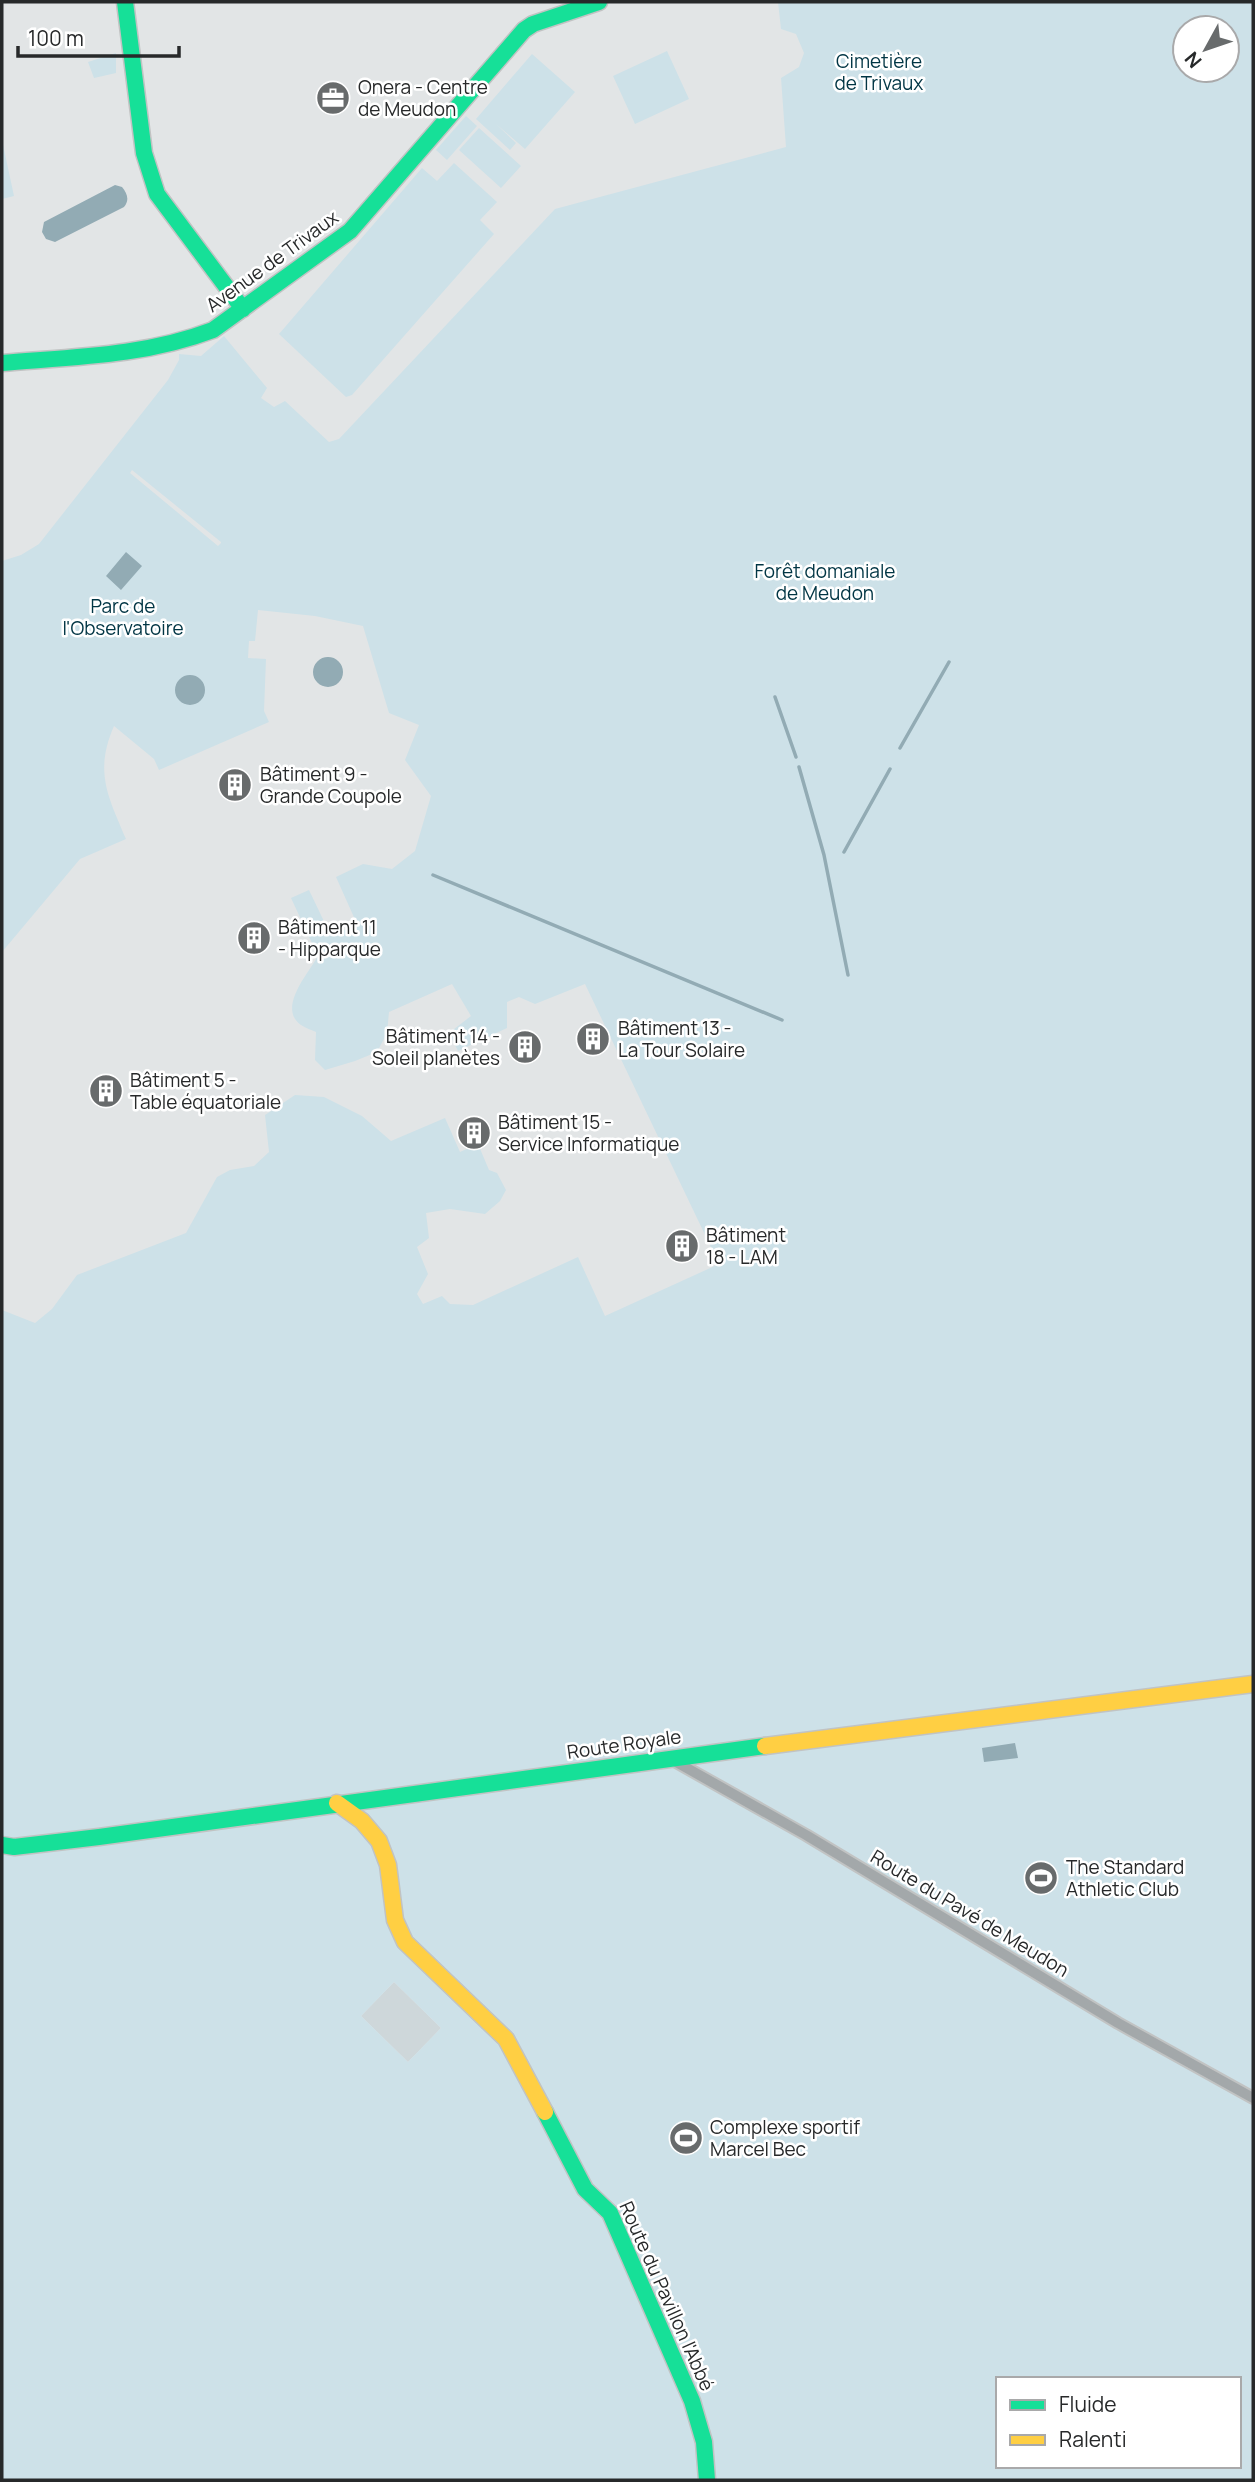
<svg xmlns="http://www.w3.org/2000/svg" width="1255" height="2482" font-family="Manrope,sans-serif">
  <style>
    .built { fill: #ced7da }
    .green { fill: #cde1e8; fill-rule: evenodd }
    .water { fill: #92abb4 }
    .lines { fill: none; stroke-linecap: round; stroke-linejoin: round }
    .stream { stroke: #92abb4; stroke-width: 3.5 }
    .street-casing { stroke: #c1c3c3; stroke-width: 14 }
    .fast-casing { stroke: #c1c3c3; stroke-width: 19 }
    .slow-casing { stroke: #c1c3c3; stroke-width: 19 }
    .street { stroke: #a3a8aa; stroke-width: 10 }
    .fast { stroke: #16e098; stroke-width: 16 }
    .slow { stroke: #ffcf43; stroke-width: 16 }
    .labels { text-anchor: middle; stroke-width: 5; stroke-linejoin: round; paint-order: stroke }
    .park-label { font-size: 19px; fill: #003544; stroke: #fff }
    .poi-label { font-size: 19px; fill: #27292a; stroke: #fff; text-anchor: start }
    .street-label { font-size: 19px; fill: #27292a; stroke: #fff }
  </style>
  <rect width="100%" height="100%" fill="#e2e5e6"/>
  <path class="built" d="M394 1982 441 2028 408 2062 361 2016Z"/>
  <path class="green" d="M778 2H1253V2480H2V1310L35 1323 52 1309 77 1275 186 1233 217 1177 230 1170 254 1166 269 1152 265 1115 295 1095 324 1097 362 1116 391 1141 445 1118 460 1152 478 1144 489 1170 497 1173 506 1190 500 1201 485 1214 450 1209 426 1213 429 1238 417 1247 428 1274 417 1294 423 1304 442 1296 450 1304 473 1305 578 1257 605 1316 719 1264 585 984 535 1004 519 997 507 1002V1028L458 1051 449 1033 471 1016 452 984 389 1012 387 1033 377 1052 355 1061 325 1070 315 1060 316 1032C312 1030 305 1028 301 1025 277 1008 308 974 318 956L291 898 309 890 331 936 357 924 336 877 363 864 392 869 415 851 431 796 405 760 419 725 389 713 363 626 315 616 258 610 255 641H249L248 658 266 659 264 711 269 722 159 770 154 759 114 726C94 772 108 796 126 839L80 859 2 952V561L21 555 39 544 168 380 179 360V354L201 356 224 336 267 388 261 398 274 407 285 401 329 442 339 439 555 209 786 147 781 78 799 67 804 53 796 34 781 29ZM1185 28H1227V70H1185ZM132 470 221 542V543L218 546 130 473ZM394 1982 441 2028 408 2062 361 2016ZM998 2379H1239V2466H998Z
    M667 51 689 99 635 124 613 76Z
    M116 53V73L94 78 88 62Z
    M532 54 575 92 525 149 496 124 516 143 510 150 476 119Z
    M466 116 477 126 447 160 436 150Z
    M479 128 521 166 501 188 459 150Z
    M2 140 14 196 2 199Z
    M454 163 497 202 480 220 494 234 352 395 346 397 279 334 422 168 437 181Z"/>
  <path class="water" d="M115 185 122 187C127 193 130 200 124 207L55 242 46 239 42 232 44 222Z
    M126 552 142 566 121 590 106 576Z
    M313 672a15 15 0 1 1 30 0a15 15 0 1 1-30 0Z
    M175 690a15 15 0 1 1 30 0a15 15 0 1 1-30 0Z
    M1015 1743 1018 1758 984 1762 982 1748Z"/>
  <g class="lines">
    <path class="stream" d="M775 697 796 757
      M900 748 949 662
      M799 767 824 855 848 975
      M844 852 890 769
      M433 875 782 1020"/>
    <g class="street-casing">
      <path id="street" d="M669 1758 806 1835 1118 2023 1253 2098"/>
    </g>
    <g class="fast-casing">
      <path id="fast" d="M125 2 144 153 157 194 243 309
        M2 363C74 357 145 356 213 330L350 231 524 30 533 24 599 2
        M2 1845 14 1847 99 1837 765 1746
        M545 2112 585 2189 610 2213 692 2401 704 2442 707 2480"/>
    </g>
    <g class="slow-casing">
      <path id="slow" d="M765 1746 1253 1684
        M337 1803 362 1821 379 1841 388 1865 395 1920 405 1942 506 2039 545 2112"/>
    </g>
    <use href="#street" class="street"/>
    <use href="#fast" class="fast"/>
    <use href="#slow" class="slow"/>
  </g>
  <defs>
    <g id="office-disc" transform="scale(1.75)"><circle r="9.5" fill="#686b6c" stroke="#fff"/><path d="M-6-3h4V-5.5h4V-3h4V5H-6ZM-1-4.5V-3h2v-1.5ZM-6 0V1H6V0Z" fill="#fff"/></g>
    <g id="building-disc" transform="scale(1.75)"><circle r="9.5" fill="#686b6c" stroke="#fff"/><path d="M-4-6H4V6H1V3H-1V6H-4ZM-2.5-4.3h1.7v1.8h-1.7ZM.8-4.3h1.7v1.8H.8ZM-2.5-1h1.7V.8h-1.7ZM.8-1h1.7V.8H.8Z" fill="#fff"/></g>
    <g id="stadium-disc" transform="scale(1.75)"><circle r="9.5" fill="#686b6c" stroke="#fff"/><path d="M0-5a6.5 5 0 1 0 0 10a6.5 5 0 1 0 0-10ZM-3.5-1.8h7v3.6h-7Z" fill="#fff"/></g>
  </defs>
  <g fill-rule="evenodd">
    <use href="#office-disc" x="333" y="98"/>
    <use href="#building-disc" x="235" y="785"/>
    <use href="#building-disc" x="254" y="938"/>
    <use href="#building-disc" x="593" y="1039"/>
    <use href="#building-disc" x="525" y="1047"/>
    <use href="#building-disc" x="106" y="1091"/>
    <use href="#building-disc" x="474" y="1133"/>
    <use href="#building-disc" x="682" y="1246"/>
    <use href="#stadium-disc" x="1041" y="1878"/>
    <use href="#stadium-disc" x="686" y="2138"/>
  </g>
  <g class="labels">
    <g class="park-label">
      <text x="879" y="68">Cimetière<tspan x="879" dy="22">de Trivaux</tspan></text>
      <text x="825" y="578">Forêt domaniale<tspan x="825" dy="22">de Meudon</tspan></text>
      <text x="123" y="613">Parc de<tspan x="123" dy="22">l'Observatoire</tspan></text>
    </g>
    <g class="poi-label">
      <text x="358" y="94">Onera - Centre<tspan x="358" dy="22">de Meudon</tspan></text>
      <text x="260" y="781">Bâtiment 9 -<tspan x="260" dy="22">Grande Coupole</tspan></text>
      <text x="278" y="934">Bâtiment 11<tspan x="278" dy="22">- Hipparque</tspan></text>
      <text x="618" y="1035">Bâtiment 13 -<tspan x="618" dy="22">La Tour Solaire</tspan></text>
      <text x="500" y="1043" text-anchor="end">Bâtiment 14 -<tspan x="500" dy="22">Soleil planètes</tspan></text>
      <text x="130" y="1087">Bâtiment 5 -<tspan x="130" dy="22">Table équatoriale</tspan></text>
      <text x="498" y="1129">Bâtiment 15 -<tspan x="498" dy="22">Service Informatique</tspan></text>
      <text x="706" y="1242">Bâtiment<tspan x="706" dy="22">18 - LAM</tspan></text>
      <text x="1066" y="1874">The Standard<tspan x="1066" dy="22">Athletic Club</tspan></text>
      <text x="710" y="2134">Complexe sportif<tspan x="710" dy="22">Marcel Bec</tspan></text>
    </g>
    <g class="street-label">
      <text transform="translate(272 261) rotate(-36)" y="7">Avenue de Trivaux</text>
      <text transform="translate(624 1744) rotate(-8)" y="7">Route Royale</text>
      <text transform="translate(970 1913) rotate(31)" y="7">Route du Pavé de Meudon</text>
      <text transform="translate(667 2296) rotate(66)" y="7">Route du Pavillon l'Abbé</text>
    </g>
  </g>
  <rect width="1255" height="2482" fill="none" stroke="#27292a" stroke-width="7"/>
  <rect x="996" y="2377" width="245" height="91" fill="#ffffff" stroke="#a9a9aa" stroke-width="2"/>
  <rect x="1010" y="2400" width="35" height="10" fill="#16e098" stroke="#a9a9aa" stroke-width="2"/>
  <text x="1059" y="2412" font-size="21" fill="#27292a">Fluide</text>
  <rect x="1010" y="2435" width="35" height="10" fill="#ffcf43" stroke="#a9a9aa" stroke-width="2"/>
  <text x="1059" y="2447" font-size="21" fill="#27292a">Ralenti</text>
  <g transform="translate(1206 49) rotate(230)"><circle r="33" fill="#ffffff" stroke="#a9a9aa" stroke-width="2"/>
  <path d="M0-5L12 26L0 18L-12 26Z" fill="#686b6c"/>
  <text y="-10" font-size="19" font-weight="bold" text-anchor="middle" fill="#27292a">N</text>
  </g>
  <path d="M18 46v10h161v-10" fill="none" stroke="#27292a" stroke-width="3.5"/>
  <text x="28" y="46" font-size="21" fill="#27292a" stroke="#ffffff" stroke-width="5" paint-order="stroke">100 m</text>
</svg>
